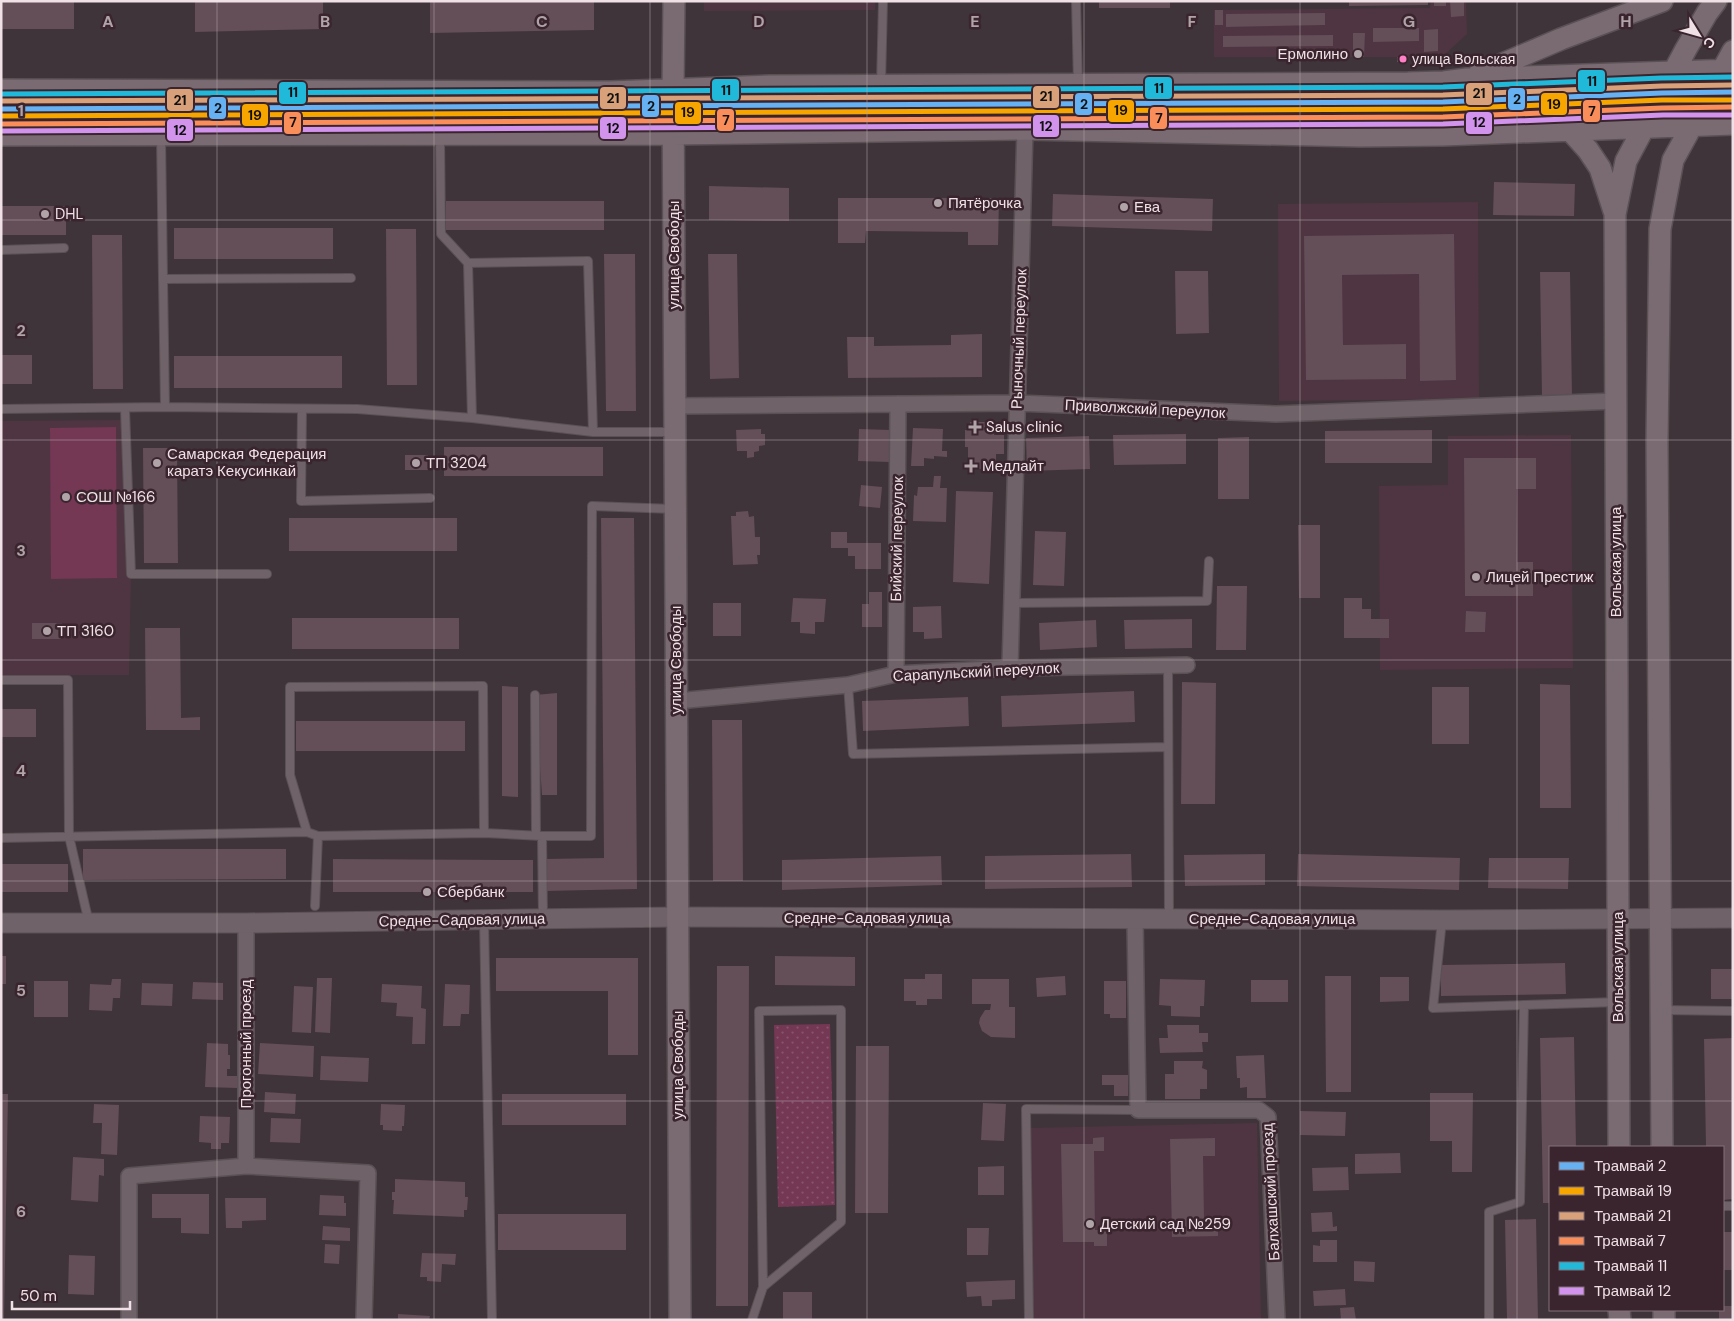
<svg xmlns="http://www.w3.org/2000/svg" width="1734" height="1321" font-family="'DM Sans',sans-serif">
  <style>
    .built { fill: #4f3541 }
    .grass { fill: #743754 }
    .park { fill: url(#park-dots) }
    .building { fill: #644e58 }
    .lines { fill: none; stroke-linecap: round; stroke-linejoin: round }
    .service-casing { stroke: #5a5155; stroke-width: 10 }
    .minor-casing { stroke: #5a5155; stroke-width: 18 }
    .tertiary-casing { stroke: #5a5155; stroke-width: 21 }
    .secondary-casing { stroke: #5a5155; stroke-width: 24 }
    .service { stroke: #6f6268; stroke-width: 8 }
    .minor { stroke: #6f6268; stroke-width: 15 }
    .tertiary { stroke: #6f6268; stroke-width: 19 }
    .secondary { stroke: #7a6b72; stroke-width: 21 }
    .tram-1-casing { stroke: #3a252e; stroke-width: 9 }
    .tram-2-casing { stroke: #3a252e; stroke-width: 9 }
    .tram-3-casing { stroke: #3a252e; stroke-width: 9 }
    .tram-4-casing { stroke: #3a252e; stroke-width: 9 }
    .tram-5-casing { stroke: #3a252e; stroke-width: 9 }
    .tram-6-casing { stroke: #3a252e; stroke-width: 9 }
    .tram-1 { stroke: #66b1f2; stroke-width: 5 }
    .tram-2 { stroke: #f7a600; stroke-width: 5 }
    .tram-3 { stroke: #d9a179; stroke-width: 5 }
    .tram-4 { stroke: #fa8e5a; stroke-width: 5 }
    .tram-5 { stroke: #20b9da; stroke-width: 5 }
    .tram-6 { stroke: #d193ec; stroke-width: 5 }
    .grid { fill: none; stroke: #b1a4a9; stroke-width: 1; stroke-opacity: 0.55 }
    .poi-dot { fill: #b1a4a9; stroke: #3a252e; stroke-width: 2 }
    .bus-dot { fill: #ff80c5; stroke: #3a252e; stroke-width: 2 }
    .labels { text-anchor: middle; stroke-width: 5; stroke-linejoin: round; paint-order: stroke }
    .bus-label { font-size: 14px; fill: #efe1e6; stroke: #3a252e; text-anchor: start }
    .poi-label { font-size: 15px; fill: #efe1e6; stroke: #3a252e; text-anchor: start }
    .street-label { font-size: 15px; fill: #efe1e6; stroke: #3a252e }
    .grid-label { font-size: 16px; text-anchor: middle; font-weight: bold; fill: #b1a4a9; stroke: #3a252e; stroke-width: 5; stroke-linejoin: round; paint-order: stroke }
    .line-badge { stroke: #3a252e; stroke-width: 2 }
    .pale-badge-label { font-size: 14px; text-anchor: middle; font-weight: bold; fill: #111 }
  </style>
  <defs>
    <pattern id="park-dots" width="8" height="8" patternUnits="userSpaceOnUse" patternTransform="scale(1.25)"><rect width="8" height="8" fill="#743754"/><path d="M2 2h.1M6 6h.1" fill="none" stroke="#88546d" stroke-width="1.8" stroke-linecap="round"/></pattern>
  </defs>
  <rect width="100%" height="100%" fill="#3f3439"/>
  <path class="built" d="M704 1H875V10L704 11Z
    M1431 1H1466L1467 34 1442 57H1214V10L1430 8Z
    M1478 202 1479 399 1279 401 1278 204Z
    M129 420 131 574 129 675H1V421Z
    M1571 435 1573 668 1380 670 1379 486 1448 485V436Z
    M1257 1123 1261 1320H1033L1030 1128Z"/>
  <path class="grass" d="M116 427 117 578 51 579 50 428Z"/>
  <path class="park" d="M830 1024 835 1205 778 1207 774 1025Z"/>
  <path class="building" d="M1 1H74V29H1Z
    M195 1H323V29L195 32Z
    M430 1H594V30L430 33Z
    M1099 1H1170V8H1099Z
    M1349 1H1428V5L1349 6Z
    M1434 1H1446V6H1434Z
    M1450 1H1464V16L1451 17Z
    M1215 10H1223V25H1215Z
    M1325 13V25L1226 27V14Z
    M1373 28H1419V41L1373 42Z
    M1438 29V51L1424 52V30Z
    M1353 33H1365L1364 57H1353Z
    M1333 35V46L1223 47V36Z
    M1397 57H1408V62H1397Z
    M1494 182 1575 184 1574 216 1493 215Z
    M709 186 789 188V221L709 220Z
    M1053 194 1213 199 1212 231 1052 226Z
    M838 198H999L998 245H968V232L866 231 865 243H838Z
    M446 201H604V230H446Z
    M1 206H66V235H1Z
    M174 228H333V259H174Z
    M386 229H416L417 385H387Z
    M1454 234 1456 380 1420 381 1419 274 1342 275 1343 345 1406 344V379L1306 380 1304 236Z
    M92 235H122L123 389H93Z
    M604 254H635L636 411H606Z
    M708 254H737L739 378 710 379Z
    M1175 271H1208L1209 333 1176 334Z
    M1540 272H1570L1572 397H1542Z
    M982 334V377L848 378 847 337H874V346L951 345V335Z
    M1 355H32V384H1Z
    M174 356H342V388H174Z
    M970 422H994V435H1004V454H996V469H968V447H965V430H970Z
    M913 428 943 429 942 451H947V457L934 456V459L924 458V466H911Z
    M761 429V434H765V445L759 446V451L754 452V457L747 458V451H737L736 430Z
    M859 429 891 430 890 462 858 461Z
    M1432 430V463H1325V431Z
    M1186 434V464L1114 465 1113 435Z
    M1089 436 1090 469 1027 471 1026 438Z
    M1249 437V499H1218V438Z
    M444 447H603V476H444Z
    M143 448H177L178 563H144Z
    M405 455H428V470H405Z
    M1464 458H1536V489H1516L1517 562H1533V596H1465Z
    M934 476H941L940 488H947L946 522 913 521 914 495 917 496 918 487H933Z
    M861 485 882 487 880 508 859 506Z
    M956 491 993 492 989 584 953 582Z
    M748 511 749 517 754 516 755 537H760V555H757L758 564 733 565 731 516H736V512Z
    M289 518H457V551H289Z
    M601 518H634L637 889 545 891V859L604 858Z
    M1298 525H1320V598H1299Z
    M1035 531 1066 532 1064 586 1033 585Z
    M831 532H847V543H881V569H855V556H848V548H831Z
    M1217 586H1247L1246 650H1216Z
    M869 592H882V627H862V604H869Z
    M793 598 826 599 824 622H815V634L800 633V622H791Z
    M1344 598H1362V609H1371V619H1389V638H1344Z
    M713 603H741V636H713Z
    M941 606 942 638 924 639V632H913V607Z
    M1466 611 1486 612 1485 632H1465Z
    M292 618H459V649H292Z
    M1192 619V648L1125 649 1124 620Z
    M1096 620 1097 647 1040 650 1039 623Z
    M32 623H62L61 639H32Z
    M145 628H180L181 718 200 717V730H146Z
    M1182 682 1216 683 1215 804H1181Z
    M1540 684 1570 685 1571 808H1540Z
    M502 686 518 687V797L502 796Z
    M1432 687H1469V744H1432Z
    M1134 691 1135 722 1002 727 1001 696Z
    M557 693V795H542L535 695Z
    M968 697 969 726 863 731 862 701Z
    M1 709H36V737H1Z
    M712 720H742L743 881H713Z
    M296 721H465V751H296Z
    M83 849H286V879L83 880Z
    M1131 854 1132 887 985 889V856Z
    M1265 854V885L1185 886 1184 855Z
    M1298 854 1460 858 1459 890 1297 886Z
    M941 856 942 885 782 890V860Z
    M1489 858H1569L1568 889 1488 888Z
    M333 859 533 860V892H333Z
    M1 864H68V892H1Z
    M1 956H6V984H1Z
    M775 956 855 957V986L775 985Z
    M496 958H638V1055H608V991H496Z
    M1565 963 1566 994 1441 996V965Z
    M717 966H749L748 1306H716Z
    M1711 969H1733V999H1711Z
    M925 974H942V999H927V1005H916V1001H904V979H925Z
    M1065 976 1066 995 1037 997 1036 978Z
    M1325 976H1351V1092H1326Z
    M1380 977H1409V1001L1380 1002Z
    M317 978H332L330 1033 315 1032Z
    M112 979H121L120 998H113L112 1011 89 1010 90 984 111 985Z
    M972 979H1009V1007H1015V1038L991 1037 982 1031 979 1023 980 1018 985 1010H990L991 1004H972Z
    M1160 979 1205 980 1204 1006H1200V1017L1171 1016V1006L1159 1005Z
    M1251 980H1288V1002H1251Z
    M34 981H68V1017H34Z
    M1104 981H1126V1018H1110V1014H1104Z
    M193 982 223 983V1000L192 999Z
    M142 983 173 984 172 1006 141 1005Z
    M382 984 422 986 421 1008 426 1009 425 1044H412L413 1017 396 1016 397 1003 381 1002Z
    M445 984 470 985 469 1014H461L460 1026H443Z
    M294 986 313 987 311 1033 292 1032Z
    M1167 1025H1199V1033H1208V1042H1202L1203 1052 1160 1053 1159 1038H1168Z
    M1574 1037 1576 1147H1550V1203H1543L1540 1038Z
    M1733 1038V1199L1723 1200V1147H1706L1704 1039Z
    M207 1043 228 1044V1055H230V1069H227V1076H237V1088L205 1087Z
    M260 1043 314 1046 313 1077 258 1074Z
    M856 1046H889L888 1213H855Z
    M1264 1055 1266 1098H1247V1087L1240 1088V1078H1237L1236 1056Z
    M321 1056 369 1058 368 1082 320 1080Z
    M1174 1061H1203L1202 1068 1207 1070V1089H1200V1099H1165V1074H1174Z
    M1102 1075H1128V1096H1114V1085H1102Z
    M265 1092 296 1094 295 1114 264 1112Z
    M1430 1093H1473L1472 1172H1452V1141H1430Z
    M1 1094H8L4 1320H1Z
    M502 1094H626V1125H502Z
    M983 1103 1006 1104 1004 1141 981 1140Z
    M94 1104 119 1105 117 1155 101 1154 102 1123H93Z
    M381 1104 405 1105 404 1126H402V1131L383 1130V1125H380Z
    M1300 1111 1346 1112 1345 1136 1300 1135Z
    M200 1116 230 1117 229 1143H221V1149H211V1143L199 1142Z
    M271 1118 301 1119 300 1143 270 1142Z
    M1104 1137V1151H1094L1095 1230H1107V1246H1094V1242H1063L1061 1144H1093V1138Z
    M1215 1138V1156H1203L1204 1218H1218V1236L1172 1237 1170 1139Z
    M1400 1153 1401 1173 1355 1174V1154Z
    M73 1157 104 1159V1176L99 1175 98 1202 71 1200Z
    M1004 1166V1195H978V1167Z
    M1348 1167 1349 1190 1313 1191 1312 1168Z
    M395 1179 465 1182V1197H468L467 1210H464V1217L393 1214 394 1200H392V1192H395Z
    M152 1194H209V1234L181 1233V1218H152Z
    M320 1195 344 1196V1203H346V1216L319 1215Z
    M225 1198H266V1220L242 1221V1228H226Z
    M1332 1212 1333 1227 1337 1226V1231L1312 1232 1311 1213Z
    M498 1214H626V1250H498Z
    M1536 1219 1538 1320H1507L1505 1220Z
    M323 1226 350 1228V1241L322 1240Z
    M967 1228H989L988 1255H967Z
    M1723 1232H1733V1270H1723Z
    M1320 1240H1337V1262H1313V1245L1320 1246Z
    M325 1244 340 1245 339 1264 324 1263Z
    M422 1253 456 1254 455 1265 442 1264 441 1282 427 1281V1277H420Z
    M69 1255 95 1256 94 1295 68 1294Z
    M1354 1261 1375 1262 1374 1282 1354 1281Z
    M1015 1280V1299L992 1300V1306H982L981 1296 967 1297 966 1282Z
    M1345 1289 1346 1305 1314 1306 1313 1291Z
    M783 1292H812V1320H783Z
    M1723 1306H1733V1320H1719V1310H1723Z
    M1354 1307 1356 1320H1341L1340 1308Z
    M398 1314 430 1316 429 1320H398Z"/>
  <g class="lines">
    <g class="service-casing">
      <path id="service" d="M1076 1 1078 84
        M881 84 883 1
        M161 136 163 279 351 278
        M440 136 441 234 468 263 472 418
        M1 250 64 248
        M468 263 588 261 593 432
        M163 279 165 407 357 409 472 418 593 432H673
        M1 409 165 407
        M125 409 131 574H267
        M302 409 301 501 430 498
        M1012 603 1207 601 1209 561
        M1168 665 1169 919
        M1 680H68L69 836 89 923
        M848 685 853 754 1167 747
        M535 695 536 835
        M307 832 290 775V687L483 686 484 833
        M1 838 307 832 318 836 484 833 542 836
        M315 906 318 836
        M543 919 542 836H591L592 506 674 509
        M484 920 492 1320
        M1442 920 1433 1008 1618 1002
        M1662 1010 1733 1011
        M1723 1206H1733
        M752 1320 763 1287 841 1222V1010L759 1011 763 1287
        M1029 1320 1026 1109 1138 1110
        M1489 1320V1212L1520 1202 1524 1005"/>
    </g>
    <g class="minor-casing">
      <path id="minor" d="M675 406 1018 403 1276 414 1616 401
        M1010 668 1025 129
        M896 674 898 404
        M677 701 848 685 896 674 1010 668 1187 665
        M1135 919 1138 1110H1259L1268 1117 1277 1320
        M246 923V1166
        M129 1320V1176L246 1166 368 1173 364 1320"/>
    </g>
    <g class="tertiary-casing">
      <path id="tertiary" d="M1 923H246L678 917 1442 920 1733 918"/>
    </g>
    <g class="secondary-casing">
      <path id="secondary" d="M674 1 673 89 680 1320
        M1479 74 1561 39 1662 1
        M1 90 610 92 770 86 1408 83 1444 82 1467 79 1733 70
        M1570 130 1588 150 1600 168 1614 211
        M1 135 674 134 1025 129 1360 136 1443 135 1733 124
        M1619 1147 1615 214 1626 161 1686 49 1707 13 1716 1
        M1662 1147 1657 440 1660 229 1673 160 1733 51
        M1619 1310 1620 1320
        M1664 1310V1320"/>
    </g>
    <use href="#service" class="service"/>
    <use href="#minor" class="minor"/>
    <use href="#tertiary" class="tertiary"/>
    <use href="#secondary" class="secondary"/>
    <g class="tram-1-casing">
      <path id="tram-1" d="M1 109 1443 102 1662 93 1733 92"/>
    </g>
    <g class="tram-2-casing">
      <path id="tram-2" d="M1 116 1443 109 1662 100H1733"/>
    </g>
    <g class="tram-3-casing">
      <path id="tram-3" d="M1 101 1443 95 1662 86 1733 85"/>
    </g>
    <g class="tram-4-casing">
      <path id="tram-4" d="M1 124 1443 117 1662 108 1733 107"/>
    </g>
    <g class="tram-5-casing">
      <path id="tram-5" d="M1 94 1443 87 1661 78 1733 77"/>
    </g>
    <g class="tram-6-casing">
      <path id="tram-6" d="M1 131 1443 124 1663 115H1733"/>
    </g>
    <use href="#tram-1" class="tram-1"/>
    <use href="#tram-2" class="tram-2"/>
    <use href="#tram-3" class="tram-3"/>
    <use href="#tram-4" class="tram-4"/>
    <use href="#tram-5" class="tram-5"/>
    <use href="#tram-6" class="tram-6"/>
  </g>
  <path class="grid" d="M217 1V1320M434 1V1320M650 1V1320M867 1V1320M1084 1V1320M1300 1V1320M1517 1V1320M1 220H1733M1 440H1733M1 660H1733M1 881H1733M1 1101H1733"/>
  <g class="poi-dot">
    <circle cx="1358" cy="54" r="5"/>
    <circle cx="938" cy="203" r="5"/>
    <circle cx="1124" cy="207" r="5"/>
    <circle cx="45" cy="214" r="5"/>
    <path d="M972.5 419.5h5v5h5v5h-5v5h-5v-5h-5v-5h5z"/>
    <circle cx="157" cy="463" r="5"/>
    <circle cx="416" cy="463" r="5"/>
    <path d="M968.5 458.5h5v5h5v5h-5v5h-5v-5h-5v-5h5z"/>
    <circle cx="66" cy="497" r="5"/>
    <circle cx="1476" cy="577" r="5"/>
    <circle cx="47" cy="631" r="5"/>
    <circle cx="427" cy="892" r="5"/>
    <circle cx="1090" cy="1224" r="5"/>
  </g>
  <circle class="bus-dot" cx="1403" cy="59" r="4.5"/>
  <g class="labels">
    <g class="bus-label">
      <text x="1412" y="64">улица Вольская</text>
    </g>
    <g class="poi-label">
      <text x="1348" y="59" text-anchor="end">Ермолино</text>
      <text x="948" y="208">Пятёрочка</text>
      <text x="1134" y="212">Ева</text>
      <text x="55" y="219">DHL</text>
      <text x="986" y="432">Salus clinic</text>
      <text x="167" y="459">Самарская Федерация<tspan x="167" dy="17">каратэ Кекусинкай</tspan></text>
      <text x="426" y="468">ТП 3204</text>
      <text x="982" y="471">Медлайт</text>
      <text x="76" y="502">СОШ №166</text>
      <text x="1486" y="582">Лицей Престиж</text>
      <text x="57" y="636">ТП 3160</text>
      <text x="437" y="897">Сбербанк</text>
      <text x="1100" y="1229">Детский сад №259</text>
    </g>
    <g class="street-label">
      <text transform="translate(674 255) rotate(-90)" y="5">улица Свободы</text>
      <text transform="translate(1019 339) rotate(-88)" y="5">Рыночный переулок</text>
      <text transform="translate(1145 409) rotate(3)" y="5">Приволжский переулок</text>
      <text transform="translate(897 539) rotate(-89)" y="5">Бийский переулок</text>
      <text transform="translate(1616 562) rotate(-90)" y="5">Вольская улица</text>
      <text transform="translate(676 660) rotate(-90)" y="5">улица Свободы</text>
      <text transform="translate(976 672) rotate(-3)" y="5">Сарапульский переулок</text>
      <text x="867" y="923">Средне-Садовая улица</text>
      <text x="1272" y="924">Средне-Садовая улица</text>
      <text transform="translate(462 920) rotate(-1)" y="5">Средне-Садовая улица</text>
      <text transform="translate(1618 967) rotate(-90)" y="5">Вольская улица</text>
      <text transform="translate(246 1044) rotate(-90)" y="5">Прогонный проезд</text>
      <text transform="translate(678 1065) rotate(-90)" y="5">улица Свободы</text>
      <text transform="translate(1271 1192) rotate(-93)" y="5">Балхашский проезд</text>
    </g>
  </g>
  <g class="grid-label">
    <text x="108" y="27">A</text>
    <text x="325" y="27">B</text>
    <text x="542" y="27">C</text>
    <text x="759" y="27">D</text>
    <text x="975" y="27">E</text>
    <text x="1192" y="27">F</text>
    <text x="1409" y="27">G</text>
    <text x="1626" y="27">H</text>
    <text x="21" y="116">1</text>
    <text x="21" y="336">2</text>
    <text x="21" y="556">3</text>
    <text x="21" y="776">4</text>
    <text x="21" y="996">5</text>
    <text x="21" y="1217">6</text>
  </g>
  <g class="line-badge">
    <rect x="1577" y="69" width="29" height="24" rx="5" fill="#20b9da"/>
    <rect x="1144" y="76" width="29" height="24" rx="5" fill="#20b9da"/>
    <rect x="711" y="78" width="29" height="24" rx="5" fill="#20b9da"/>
    <rect x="278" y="81" width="29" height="24" rx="5" fill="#20b9da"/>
    <rect x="1465" y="82" width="28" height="24" rx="5" fill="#d9a179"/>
    <rect x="1032" y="85" width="28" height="24" rx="5" fill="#d9a179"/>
    <rect x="599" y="86" width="28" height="24" rx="5" fill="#d9a179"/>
    <rect x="1507" y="87" width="19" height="24" rx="5" fill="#66b1f2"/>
    <rect x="166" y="88" width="28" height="24" rx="5" fill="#d9a179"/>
    <rect x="1074" y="92" width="19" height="24" rx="5" fill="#66b1f2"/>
    <rect x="1540" y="92" width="28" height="24" rx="5" fill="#f7a600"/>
    <rect x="641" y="94" width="19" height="24" rx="5" fill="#66b1f2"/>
    <rect x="208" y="96" width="19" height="24" rx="5" fill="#66b1f2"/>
    <rect x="1107" y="99" width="28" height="24" rx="5" fill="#f7a600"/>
    <rect x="1582" y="99" width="19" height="24" rx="5" fill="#fa8e5a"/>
    <rect x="674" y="101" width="28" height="24" rx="5" fill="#f7a600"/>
    <rect x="241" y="103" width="28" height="24" rx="5" fill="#f7a600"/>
    <rect x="1149" y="106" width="19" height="24" rx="5" fill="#fa8e5a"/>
    <rect x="716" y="108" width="19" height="24" rx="5" fill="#fa8e5a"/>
    <rect x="1465" y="111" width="28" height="24" rx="5" fill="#d193ec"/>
    <rect x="283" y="111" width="19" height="24" rx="5" fill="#fa8e5a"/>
    <rect x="1032" y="114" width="28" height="24" rx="5" fill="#d193ec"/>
    <rect x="599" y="116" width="28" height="24" rx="5" fill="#d193ec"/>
    <rect x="166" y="118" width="28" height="24" rx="5" fill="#d193ec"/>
  </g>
  <g class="pale-badge-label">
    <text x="1592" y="86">11</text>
    <text x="1159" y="93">11</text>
    <text x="726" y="95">11</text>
    <text x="293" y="97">11</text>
    <text x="1479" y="98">21</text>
    <text x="1046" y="101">21</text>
    <text x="613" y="103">21</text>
    <text x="1517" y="104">2</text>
    <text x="180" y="105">21</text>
    <text x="1084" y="109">2</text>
    <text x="1554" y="109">19</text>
    <text x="651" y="111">2</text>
    <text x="218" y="113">2</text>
    <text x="1121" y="115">19</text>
    <text x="1592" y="116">7</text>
    <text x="688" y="117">19</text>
    <text x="255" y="120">19</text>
    <text x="1159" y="123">7</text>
    <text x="726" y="125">7</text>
    <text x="1479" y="127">12</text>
    <text x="293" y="127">7</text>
    <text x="1046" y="131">12</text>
    <text x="613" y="133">12</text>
    <text x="180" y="135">12</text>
  </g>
  <rect width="1734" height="1321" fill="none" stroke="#efe1e6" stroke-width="5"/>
  <rect x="1549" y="1146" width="175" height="165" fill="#3a252e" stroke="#827078"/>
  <rect x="1559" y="1162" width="25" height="8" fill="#66b1f2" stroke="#827078"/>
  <text x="1594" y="1171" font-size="15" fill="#efe1e6">Трамвай 2</text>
  <rect x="1559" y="1187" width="25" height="8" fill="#f7a600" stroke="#827078"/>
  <text x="1594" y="1196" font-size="15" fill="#efe1e6">Трамвай 19</text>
  <rect x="1559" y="1212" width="25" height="8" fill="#d9a179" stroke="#827078"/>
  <text x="1594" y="1221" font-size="15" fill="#efe1e6">Трамвай 21</text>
  <rect x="1559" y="1237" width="25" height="8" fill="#fa8e5a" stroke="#827078"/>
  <text x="1594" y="1246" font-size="15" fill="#efe1e6">Трамвай 7</text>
  <rect x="1559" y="1262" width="25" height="8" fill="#20b9da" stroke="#827078"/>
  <text x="1594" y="1271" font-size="15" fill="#efe1e6">Трамвай 11</text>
  <rect x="1559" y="1287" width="25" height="8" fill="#d193ec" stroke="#827078"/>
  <text x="1594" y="1296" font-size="15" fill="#efe1e6">Трамвай 12</text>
  <g transform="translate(1699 35) rotate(127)" stroke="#3a252e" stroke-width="4" paint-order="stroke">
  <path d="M0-4L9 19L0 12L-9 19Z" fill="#efe1e6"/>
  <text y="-8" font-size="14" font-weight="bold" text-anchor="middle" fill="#efe1e6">С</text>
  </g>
  <path d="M12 1301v8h118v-8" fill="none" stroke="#efe1e6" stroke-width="2.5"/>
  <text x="20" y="1301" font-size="15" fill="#efe1e6" stroke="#3a252e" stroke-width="4" paint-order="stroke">50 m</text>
</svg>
